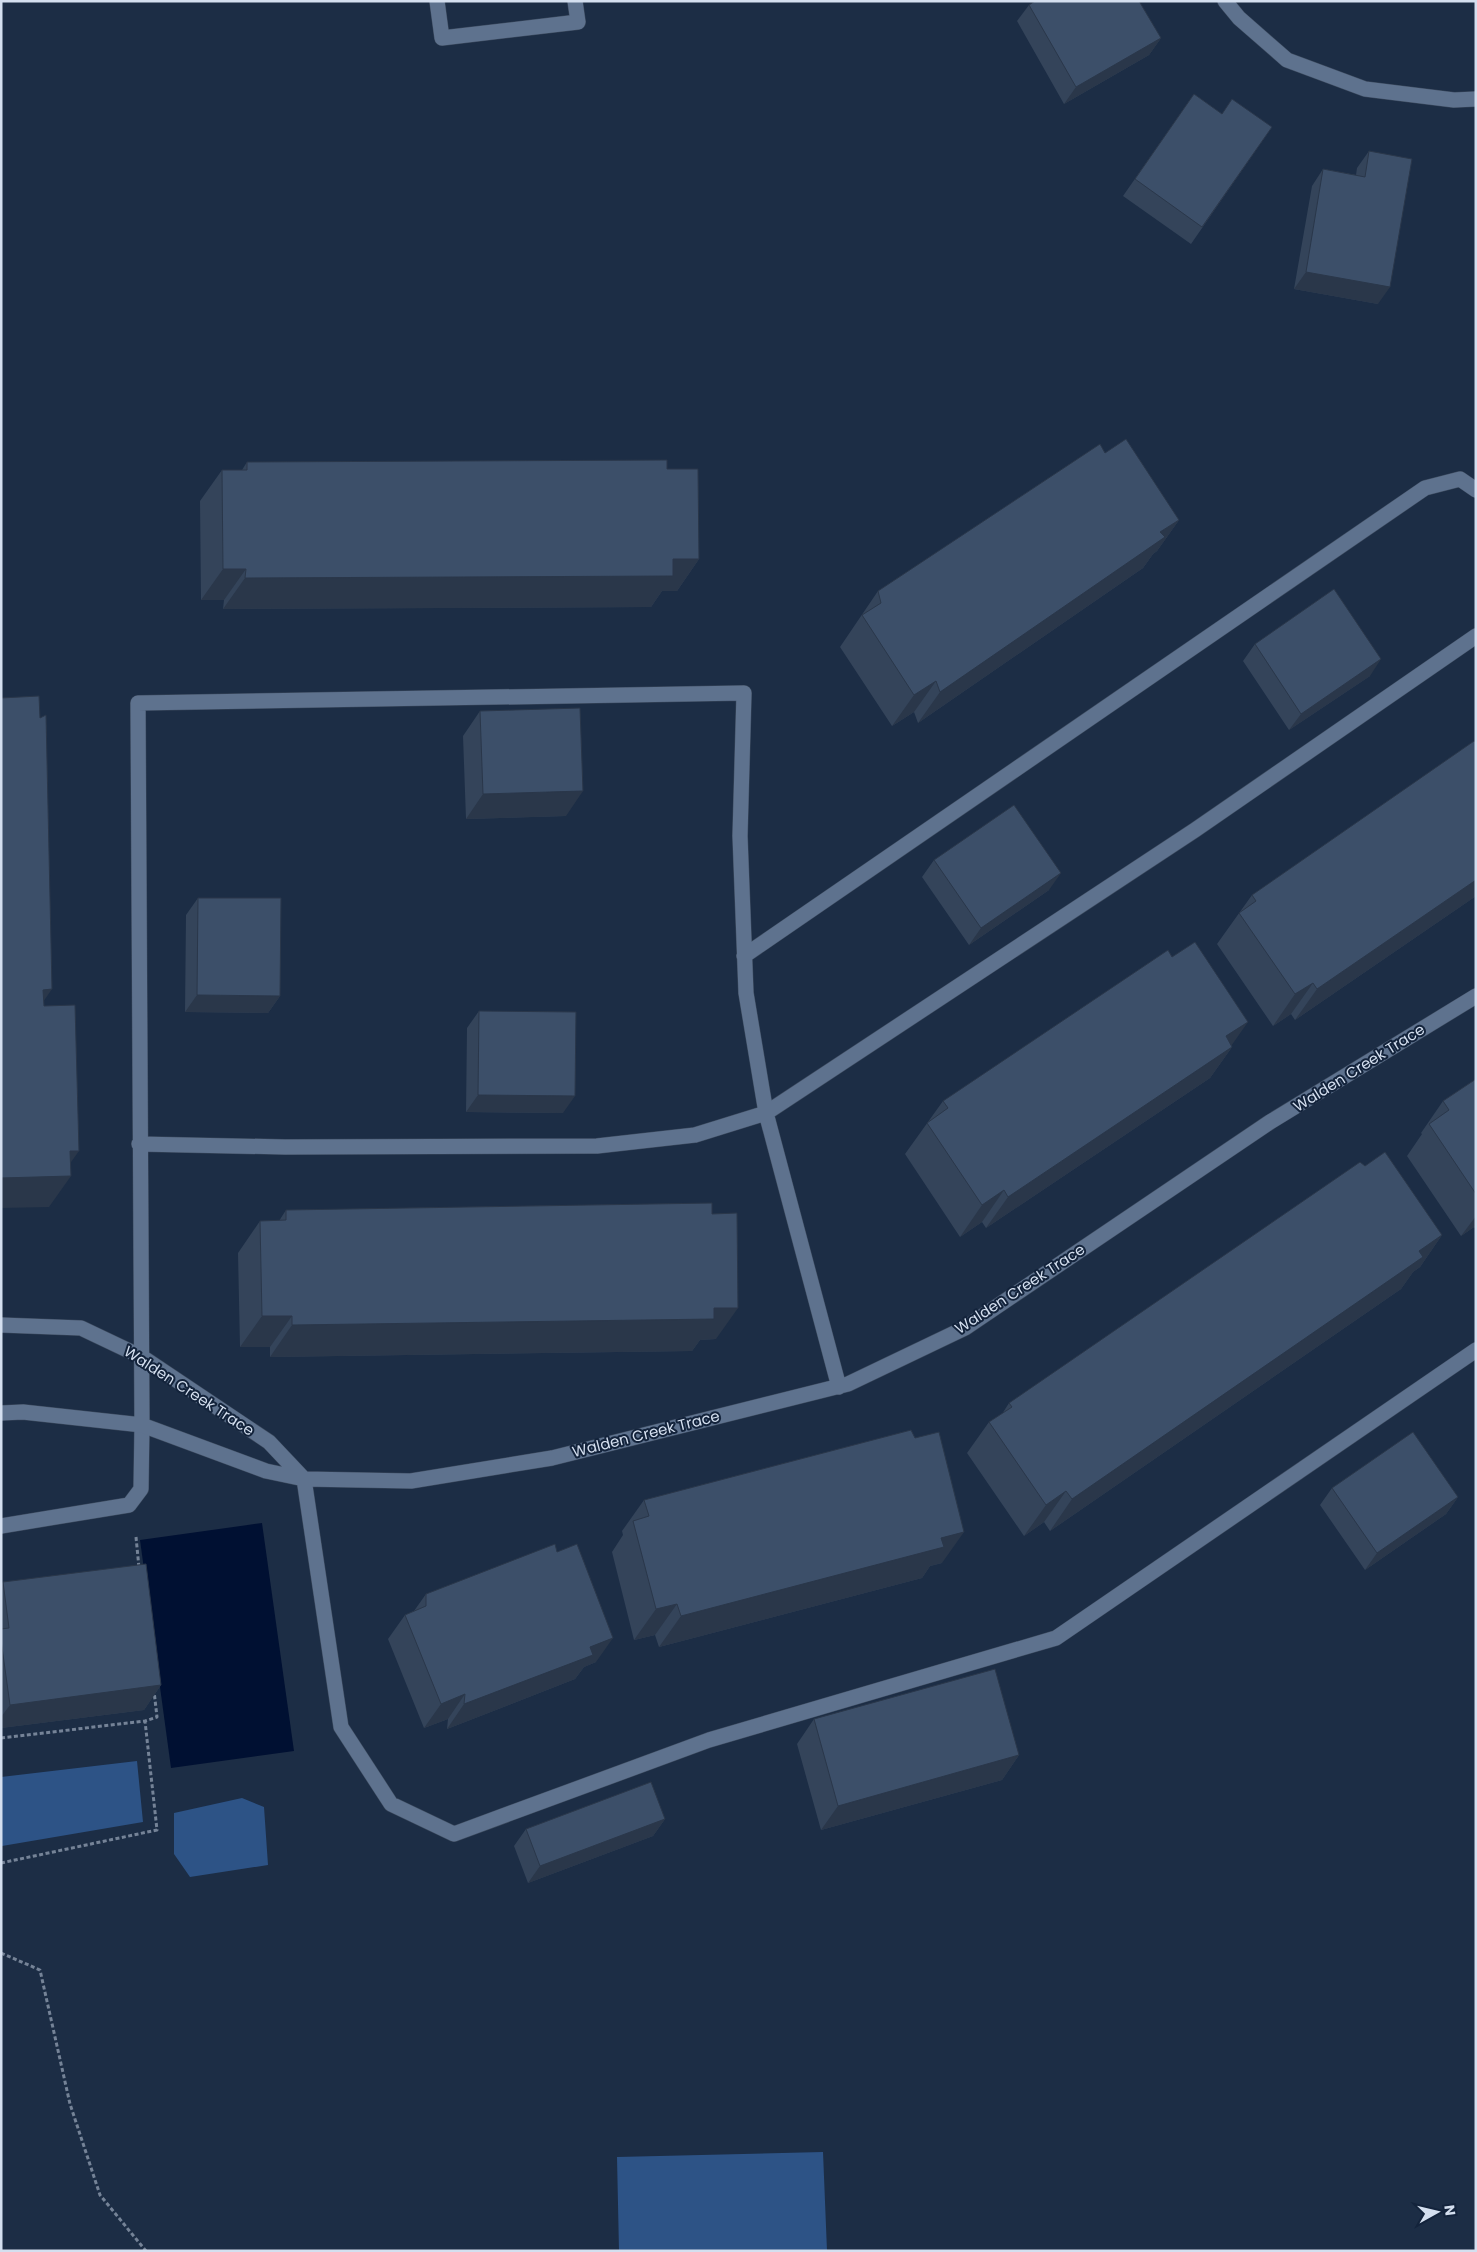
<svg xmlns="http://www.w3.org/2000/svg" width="1477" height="2252" font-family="Poppins,sans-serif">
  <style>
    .green { fill: #2d5386 }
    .water { fill: #001032 }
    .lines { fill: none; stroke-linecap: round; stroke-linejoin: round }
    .lane-casing { stroke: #3c4a5e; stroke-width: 16 }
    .street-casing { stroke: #3c4a5e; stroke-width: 16 }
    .path { stroke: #758397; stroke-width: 3; stroke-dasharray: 4 2.5; stroke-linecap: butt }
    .lane { stroke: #5e728e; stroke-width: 15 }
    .street { stroke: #5e728e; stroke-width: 15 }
    .wall { fill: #34445a }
    .shaded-wall { fill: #2a374a }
    .building { fill: #3c4f69; stroke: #2a374a }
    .labels { text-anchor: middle; stroke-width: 4; stroke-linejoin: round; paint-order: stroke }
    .street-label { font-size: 15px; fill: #d4dfef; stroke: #13233b }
  </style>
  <rect width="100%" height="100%" fill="#1c2d45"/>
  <path class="green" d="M137 1761 143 1822 2 1846 1 1777Z
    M242 1798 264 1807 268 1865 190 1877 174 1854V1813Z
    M823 2152 827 2251H619L617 2157Z"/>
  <path class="water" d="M262 1523 294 1751 171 1768 140 1540Z"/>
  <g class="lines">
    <g class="lane-casing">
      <path id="lane" d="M437 1 442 38 578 22 575 1
        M1 1526 129 1505 141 1489 142 1425"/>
    </g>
    <g class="street-casing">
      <path id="street" d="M1225 1 1239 18 1287 60 1365 89 1454 100 1476 99
        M744 956 1425 488 1460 479 1476 490
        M139 1144 285 1147 597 1146 695 1135 766 1113 1195 830 1476 636
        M1 1325 81 1328 142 1357 269 1442 304 1479
        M1 1413 23 1412 142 1425 266 1471 304 1479 411 1481 552 1458 848 1384 965 1328 1270 1122 1476 996
        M142 1425 138 703 744 693 740 836 746 993 766 1113 839 1387
        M304 1479 341 1727 391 1804 454 1834 709 1740 1056 1638 1476 1350"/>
    </g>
    <path class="path" d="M136 1537 139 1568
      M1 1738 145 1721 157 1717 154 1691
      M1 1863 157 1830 145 1721
      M1 1953 40 1970 70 2104 100 2195 146 2251"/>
    <use href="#lane" class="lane"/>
    <use href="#street" class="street"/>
  </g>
  <path class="wall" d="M1029 5 1161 38 1149 55 1064 104 1017 21Z
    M1194 94 1222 114 1272 127 1191 244 1123 196Z
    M1369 151 1378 304 1294 289 1312 186 1323 169 1356 175 1357 168Z
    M1105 453 1179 520 1157 551 1153 554 1143 568 918 723 914 712 892 726 840 647 878 591Z
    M247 462 667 469 699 559 677 591H662L651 607 223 609 224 600H201L200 501 222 470H242Z
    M1255 644 1370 676 1289 730 1243 661Z
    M480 711 566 816 466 819 463 736Z
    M1476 743V896L1295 1020 1291 1014 1273 1026 1217 944 1252 895Z
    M934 860 1049 890 969 945 922 877Z
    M198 898 280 996 268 1013 185 1012 186 915Z
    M479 1011 563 1113 466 1112 467 1028Z
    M1231 1045 1232 1047 1210 1078 986 1228 982 1222 960 1237 905 1154 943 1101Z
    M1476 1079V1229L1474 1227 1461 1236 1407 1156 1422 1134 1421 1133 1443 1101Z
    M286 1210 716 1339 700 1340 692 1351 270 1357V1347H240L238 1253 260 1221H279Z
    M1442 1235 1420 1267 1413 1272 1401 1289 1050 1531 1044 1522 1024 1536 967 1453 989 1422 1002 1414 1009 1403Z
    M1332 1488 1458 1497 1446 1514 1365 1570 1320 1505Z
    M644 1500 942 1563 930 1566 922 1578 659 1647 655 1635 634 1640 612 1552 623 1535 622 1531Z
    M3 1582 161 1685 144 1710 1 1728V1585Z
    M426 1594 596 1662 584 1667 575 1679 447 1729 448 1719 424 1728 388 1639 405 1615 414 1611Z
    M814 1719 1019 1755 1002 1780 821 1830 797 1744Z
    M665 1819 653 1836 528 1883 514 1846 526 1829Z"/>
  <path class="shaded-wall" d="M1161 38 1149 55 1064 104 1076 87Z
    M1306 272 1390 287 1378 304 1294 289Z
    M1179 520 1157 551 1153 554 1143 568 918 723 940 692 1160 532Z
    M673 559H699L677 591H662L651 607 223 609 245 578Z
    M223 569H246L224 600H201Z
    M1381 659 1370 676 1289 730 1301 714Z
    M936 681 914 712 892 726 914 695Z
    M583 791 566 816 466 819 483 794Z
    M1061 873 1049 890 969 945 981 928Z
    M1476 880V896L1295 1020 1317 989Z
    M1313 983 1291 1014 1273 1026 1295 994Z
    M52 989 30 1021 43 990Z
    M197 995 280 996 268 1013 185 1012Z
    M1248 1022 1229 1049 1232 1047 1210 1078 986 1228 1008 1197 1226 1036Z
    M478 1095 575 1096 563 1113 466 1112Z
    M70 1151H79L61 1176H71L49 1207 1 1208V1178Z
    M1004 1190 982 1222 960 1237 982 1205Z
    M1476 1216V1225L1474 1227 1461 1236Z
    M1442 1235 1420 1267 1413 1272 1401 1289 1050 1531 1072 1499 1419 1251Z
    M714 1308H738L716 1339 700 1340 692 1351 270 1357 292 1325Z
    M262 1316H292L270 1347H240Z
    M1066 1491 1044 1522 1024 1536 1046 1505Z
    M1458 1497 1446 1514 1365 1570 1377 1553Z
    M964 1532 942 1563 930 1566 922 1578 659 1647 681 1616 941 1538Z
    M677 1604 655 1635 634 1640 656 1609Z
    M613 1638 596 1662 584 1667 575 1679 447 1729 464 1704 590 1647Z
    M161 1685 144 1710 1 1728V1717L10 1705Z
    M465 1694 448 1719 424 1728 441 1704Z
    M1019 1755 1002 1780 821 1830 838 1806Z
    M665 1819 653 1836 528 1883 540 1866Z"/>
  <path class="building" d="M1035 1H1139L1161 38 1076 87 1029 5Z
    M1194 94 1222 114 1232 99 1272 127 1202 227 1135 179Z
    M1369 151 1412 159 1390 287 1306 272 1323 169 1365 177Z
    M1126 439 1179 520 1160 532 1165 537 940 692 936 681 914 695 862 615 881 603 878 591 1100 444 1105 453Z
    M667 460V469H698L699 559H673V576L245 578 246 569H223L222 470H247V462Z
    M1334 589 1381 659 1301 714 1255 644Z
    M39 696 40 718 46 715 52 989 43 990 44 1006 75 1005 79 1151H70L71 1176 1 1178V698Z
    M580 708 583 791 483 794 480 711Z
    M1474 741 1476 743V880L1317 989 1313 983 1295 994 1239 913 1256 901 1252 895Z
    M1014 805 1061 873 981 928 934 860Z
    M198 898H281L280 996 197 995Z
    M1195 942 1248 1022 1226 1036 1232 1047 1008 1197 1004 1190 982 1205 927 1123 948 1108 943 1101 1168 950 1172 957Z
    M479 1011 576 1012 575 1096 478 1095Z
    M1476 1079V1194L1429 1124 1449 1110 1443 1101Z
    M1385 1152 1442 1235 1419 1251 1423 1257 1072 1499 1066 1491 1046 1505 989 1422 1012 1407 1009 1403 1360 1162 1365 1166Z
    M712 1203V1214L737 1213 738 1308H714V1319L292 1325V1316H262L260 1221 286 1220V1210Z
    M911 1430 915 1438 939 1432 964 1532 941 1538 944 1547 681 1616 677 1604 656 1609 633 1521 649 1516 644 1500Z
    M1413 1432 1458 1497 1377 1553 1332 1488Z
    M555 1544 557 1552 577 1544 613 1638 590 1647 593 1655 464 1704 465 1694 441 1704 405 1615 426 1606V1594Z
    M146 1564 161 1685 10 1705 1 1640V1629L9 1628 3 1582Z
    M995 1669 1019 1755 838 1806 814 1719Z
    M651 1782 665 1819 540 1866 526 1829Z"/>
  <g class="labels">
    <g class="street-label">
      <text transform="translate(1359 1068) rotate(-32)" y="5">Walden Creek Trace</text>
      <text transform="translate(1020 1289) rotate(-33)" y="5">Walden Creek Trace</text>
      <text transform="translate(189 1391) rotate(33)" y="5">Walden Creek Trace</text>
      <text transform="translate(646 1434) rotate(-14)" y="5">Walden Creek Trace</text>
    </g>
  </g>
  <rect width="1477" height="2252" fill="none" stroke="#d4dfef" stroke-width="5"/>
  <g transform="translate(1437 2212) rotate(82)" stroke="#13233b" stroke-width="4" paint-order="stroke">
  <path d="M0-4L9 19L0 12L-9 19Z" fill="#d4dfef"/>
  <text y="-8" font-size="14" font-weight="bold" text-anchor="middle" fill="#d4dfef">N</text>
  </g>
</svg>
